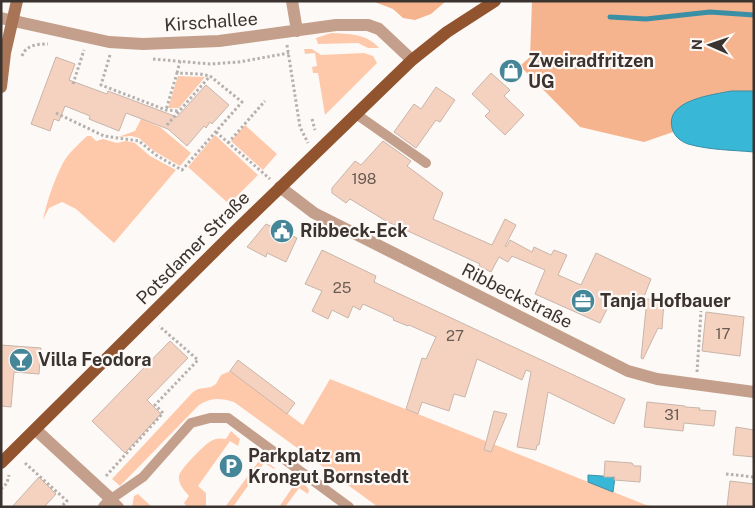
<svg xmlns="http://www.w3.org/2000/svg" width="755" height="508" font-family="'Public Sans',sans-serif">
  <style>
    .green { fill: #fec9ab }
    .forest { fill: #f6b48e }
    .water { fill: #39b7d6; stroke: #3a8fa4 }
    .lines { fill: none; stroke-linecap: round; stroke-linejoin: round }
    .stream { stroke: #3a8fa4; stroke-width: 5 }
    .building { fill: #f4d2bf; stroke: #c9b5aa }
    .path { stroke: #b6b1ae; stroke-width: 3; stroke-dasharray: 2.5 2.5; stroke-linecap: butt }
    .lane { stroke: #c4a08c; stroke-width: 10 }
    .street { stroke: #c4a08c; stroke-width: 12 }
    .secondary { stroke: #a87456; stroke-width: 12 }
    .primary { stroke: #92542e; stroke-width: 12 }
    .labels { text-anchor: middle; stroke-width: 4.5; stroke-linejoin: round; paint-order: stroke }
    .number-label { font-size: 15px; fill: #695b53 }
    .street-label { font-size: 18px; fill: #3b332f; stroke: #fdf9f6 }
    .poi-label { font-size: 18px; font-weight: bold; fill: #3b332f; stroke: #fdf9f6; text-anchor: start }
  </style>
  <rect width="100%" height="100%" fill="#fdf9f6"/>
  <path class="green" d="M331 33C349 34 366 33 379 48H368L358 43 318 44 316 38Z
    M304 49H312L321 55 364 53 373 56 377 63 325 115 318 73H313L312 67 317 66 315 53 305 54Z
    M178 76 205 77 179 108H168Z
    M141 119 160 127 191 153 180 166 154 151 139 138 131 136 118 137 135 131Z
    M245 125 277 154 263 170 231 141Z
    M215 135 258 175 229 204 188 167Z
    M87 136H91L96 141 103 139 117 143 126 141 135 143 150 156 176 170 114 243 76 209 62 202 49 208 43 220C47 201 54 180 63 163 69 152 79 144 87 136Z
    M230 371 303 425 330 379 646 505 658 507H378L234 402C221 398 211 397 199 405L120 486 112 479 193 392 198 389 211 387 216 384 221 375Z
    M231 431 240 439 238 446 230 441 198 486 206 493V507H187L184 503 189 496C184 490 178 484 179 476 180 469 204 445 211 441 216 438 220 438 226 439Z
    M253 453 275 468 274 469 264 463 233 507H225L259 461 252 454Z
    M287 476C295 476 306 484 309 490L308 494 299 488 285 507H279L294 485 285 478Z
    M138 494 152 507H132L134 496Z"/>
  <path class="forest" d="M372 1H446L431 14 415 20 403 18 393 9Z
    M532 1H754V91H731L698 98 671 123 673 132 644 142 580 127 520 66 530 57Z"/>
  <path class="water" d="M731 91H754V152C732 150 709 150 688 144 680 141 674 136 672 128 665 100 712 95 731 91Z
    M588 475 615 477 613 492 588 482Z"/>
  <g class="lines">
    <path class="stream" d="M610 17 646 19 710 12 754 15"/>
  </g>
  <path class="building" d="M56 57 75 64 69 80 107 94 108 91 177 117 206 85 229 105 212 124 210 122 206 128 204 126 187 146 168 129 126 113 119 131 89 119 90 116 65 106 59 121 54 119 50 131 31 124Z
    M491 73 510 90 504 96 524 115 505 135 485 116 490 111 472 94Z
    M436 87 455 100 440 122 436 120 416 148 394 132 414 104 421 109Z
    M383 141 411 161 407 166 443 193 433 219 492 245 505 219 516 225 505 246 506 247 510 240 532 252 534 247 551 255 554 250 567 255 558 275 581 285 596 253 651 279 640 307 613 297 600 323 535 294 545 270 512 256 508 262 499 257 491 272 479 266 480 264 386 221 350 199 346 203 332 193V188L355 161 361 165Z
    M266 224 297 238 286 262 267 253 266 257 247 247Z
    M322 250 376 276 374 282 625 399 614 424 548 392 539 445H537L536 450 517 447 531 372 526 370 522 380 477 359 465 397 454 394 449 411 422 402 418 414 406 409 422 358 426 359 436 337 409 325 408 326 393 320 394 318 363 304 360 310 353 306 348 318 332 310 328 319 312 311 322 291 305 284Z
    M647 299 664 301 662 329 658 328 643 359 641 358Z
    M706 312 744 317 740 356 702 351Z
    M170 341 188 358 147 400 161 414 125 453 92 421Z
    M1 345 41 348 39 374 14 372 11 407 1 406Z
    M238 360 295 403 287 414 230 371Z
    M647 402 685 406V407L700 408 699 410 716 411 714 426 684 423 683 431 644 427Z
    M494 411 507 414 491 452 484 450Z
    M736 427 754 430V457L733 455Z
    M605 461 632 463 634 466H641L640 482 614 480 615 477H604Z
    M39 477 56 494 44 507H12Z
    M730 481 754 484V507H727Z"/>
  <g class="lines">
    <path class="path" d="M287 45 300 127 308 143
      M110 55 101 85 166 110 179 111
      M22 56C26 45 37 44 48 44
      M153 59 210 64 239 62 289 53
      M177 73 180 61
      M73 84 84 50
      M56 113 104 136 139 141 156 155 182 170 242 102 210 76 200 74 177 73 166 110
      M312 119 315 130
      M167 125 210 76
      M216 132 270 179
      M228 143 265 101
      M697 372 701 311
      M25 463 67 501 61 507
      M726 474 754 477
      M106 476 163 413 155 405 198 360 159 326
      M1 489 7 483 9 475"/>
    <path class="lane" d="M356 114 426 163
      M119 507 111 499 143 477 191 423 210 418H228L349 507"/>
    <path class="street" d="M292 1 297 31
      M1 18 109 42 143 44 219 41 336 25H368L379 29 412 60
      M280 187 314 213 628 371 657 379 754 392
      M36 430 111 499 104 507"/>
    <path class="secondary" d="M1 87 5 53 17 1"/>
    <path class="primary" d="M1 463 229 237 412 60 447 32 495 1"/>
  </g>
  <defs>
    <g id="shop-disc" transform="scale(1.25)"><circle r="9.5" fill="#458698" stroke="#fdf9f6"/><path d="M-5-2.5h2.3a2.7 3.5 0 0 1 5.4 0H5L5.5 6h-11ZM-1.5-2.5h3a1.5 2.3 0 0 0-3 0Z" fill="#fff"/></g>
    <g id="civic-disc" transform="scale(1.25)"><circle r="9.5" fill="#458698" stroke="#fdf9f6"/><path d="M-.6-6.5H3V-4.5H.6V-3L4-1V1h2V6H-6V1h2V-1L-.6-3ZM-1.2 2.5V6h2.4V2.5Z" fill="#fff"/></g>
    <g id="office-disc" transform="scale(1.25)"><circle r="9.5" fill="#458698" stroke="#fdf9f6"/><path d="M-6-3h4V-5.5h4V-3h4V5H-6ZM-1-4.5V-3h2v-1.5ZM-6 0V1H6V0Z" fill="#fff"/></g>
    <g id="bar-disc" transform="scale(1.25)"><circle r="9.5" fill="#458698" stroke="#fdf9f6"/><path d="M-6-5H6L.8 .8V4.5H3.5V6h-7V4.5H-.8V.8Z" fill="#fff"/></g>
    <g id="parking-disc" transform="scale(1.25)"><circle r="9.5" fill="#458698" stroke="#fdf9f6"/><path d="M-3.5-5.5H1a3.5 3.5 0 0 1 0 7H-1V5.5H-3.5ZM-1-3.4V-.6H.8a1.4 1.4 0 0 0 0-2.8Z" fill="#fff"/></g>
  </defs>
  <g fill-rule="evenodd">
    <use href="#shop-disc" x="511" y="71"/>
    <use href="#civic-disc" x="282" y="231"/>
    <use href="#office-disc" x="583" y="301"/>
    <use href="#bar-disc" x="21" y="360"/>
    <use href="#parking-disc" x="231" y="466"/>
  </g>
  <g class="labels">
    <g class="number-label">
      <text x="364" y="184">198</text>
      <text x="342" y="293">25</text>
      <text x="723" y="339">17</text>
      <text x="455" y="341">27</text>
      <text x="672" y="420">31</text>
    </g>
    <g class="street-label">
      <text transform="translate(211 22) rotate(-4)" y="6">Kirschallee</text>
      <text transform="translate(193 248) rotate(-45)" y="6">Potsdamer Straße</text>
      <text transform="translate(517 296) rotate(27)" y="6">Ribbeckstraße</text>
    </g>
    <g class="poi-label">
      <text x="528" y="67">Zweiradfritzen<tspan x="528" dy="21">UG</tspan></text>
      <text x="300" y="237">Ribbeck-Eck</text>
      <text x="600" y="307">Tanja Hofbauer</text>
      <text x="38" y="366">Villa Feodora</text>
      <text x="248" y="462">Parkplatz am<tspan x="248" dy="21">Krongut Bornstedt</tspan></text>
    </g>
  </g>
  <rect width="755" height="508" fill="none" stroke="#3b332f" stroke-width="5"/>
  <g transform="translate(710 45) rotate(272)" stroke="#fdf9f6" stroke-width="4" paint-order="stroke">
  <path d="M0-4L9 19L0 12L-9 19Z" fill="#3b332f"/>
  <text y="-8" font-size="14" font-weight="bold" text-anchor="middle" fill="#3b332f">N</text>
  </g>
</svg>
